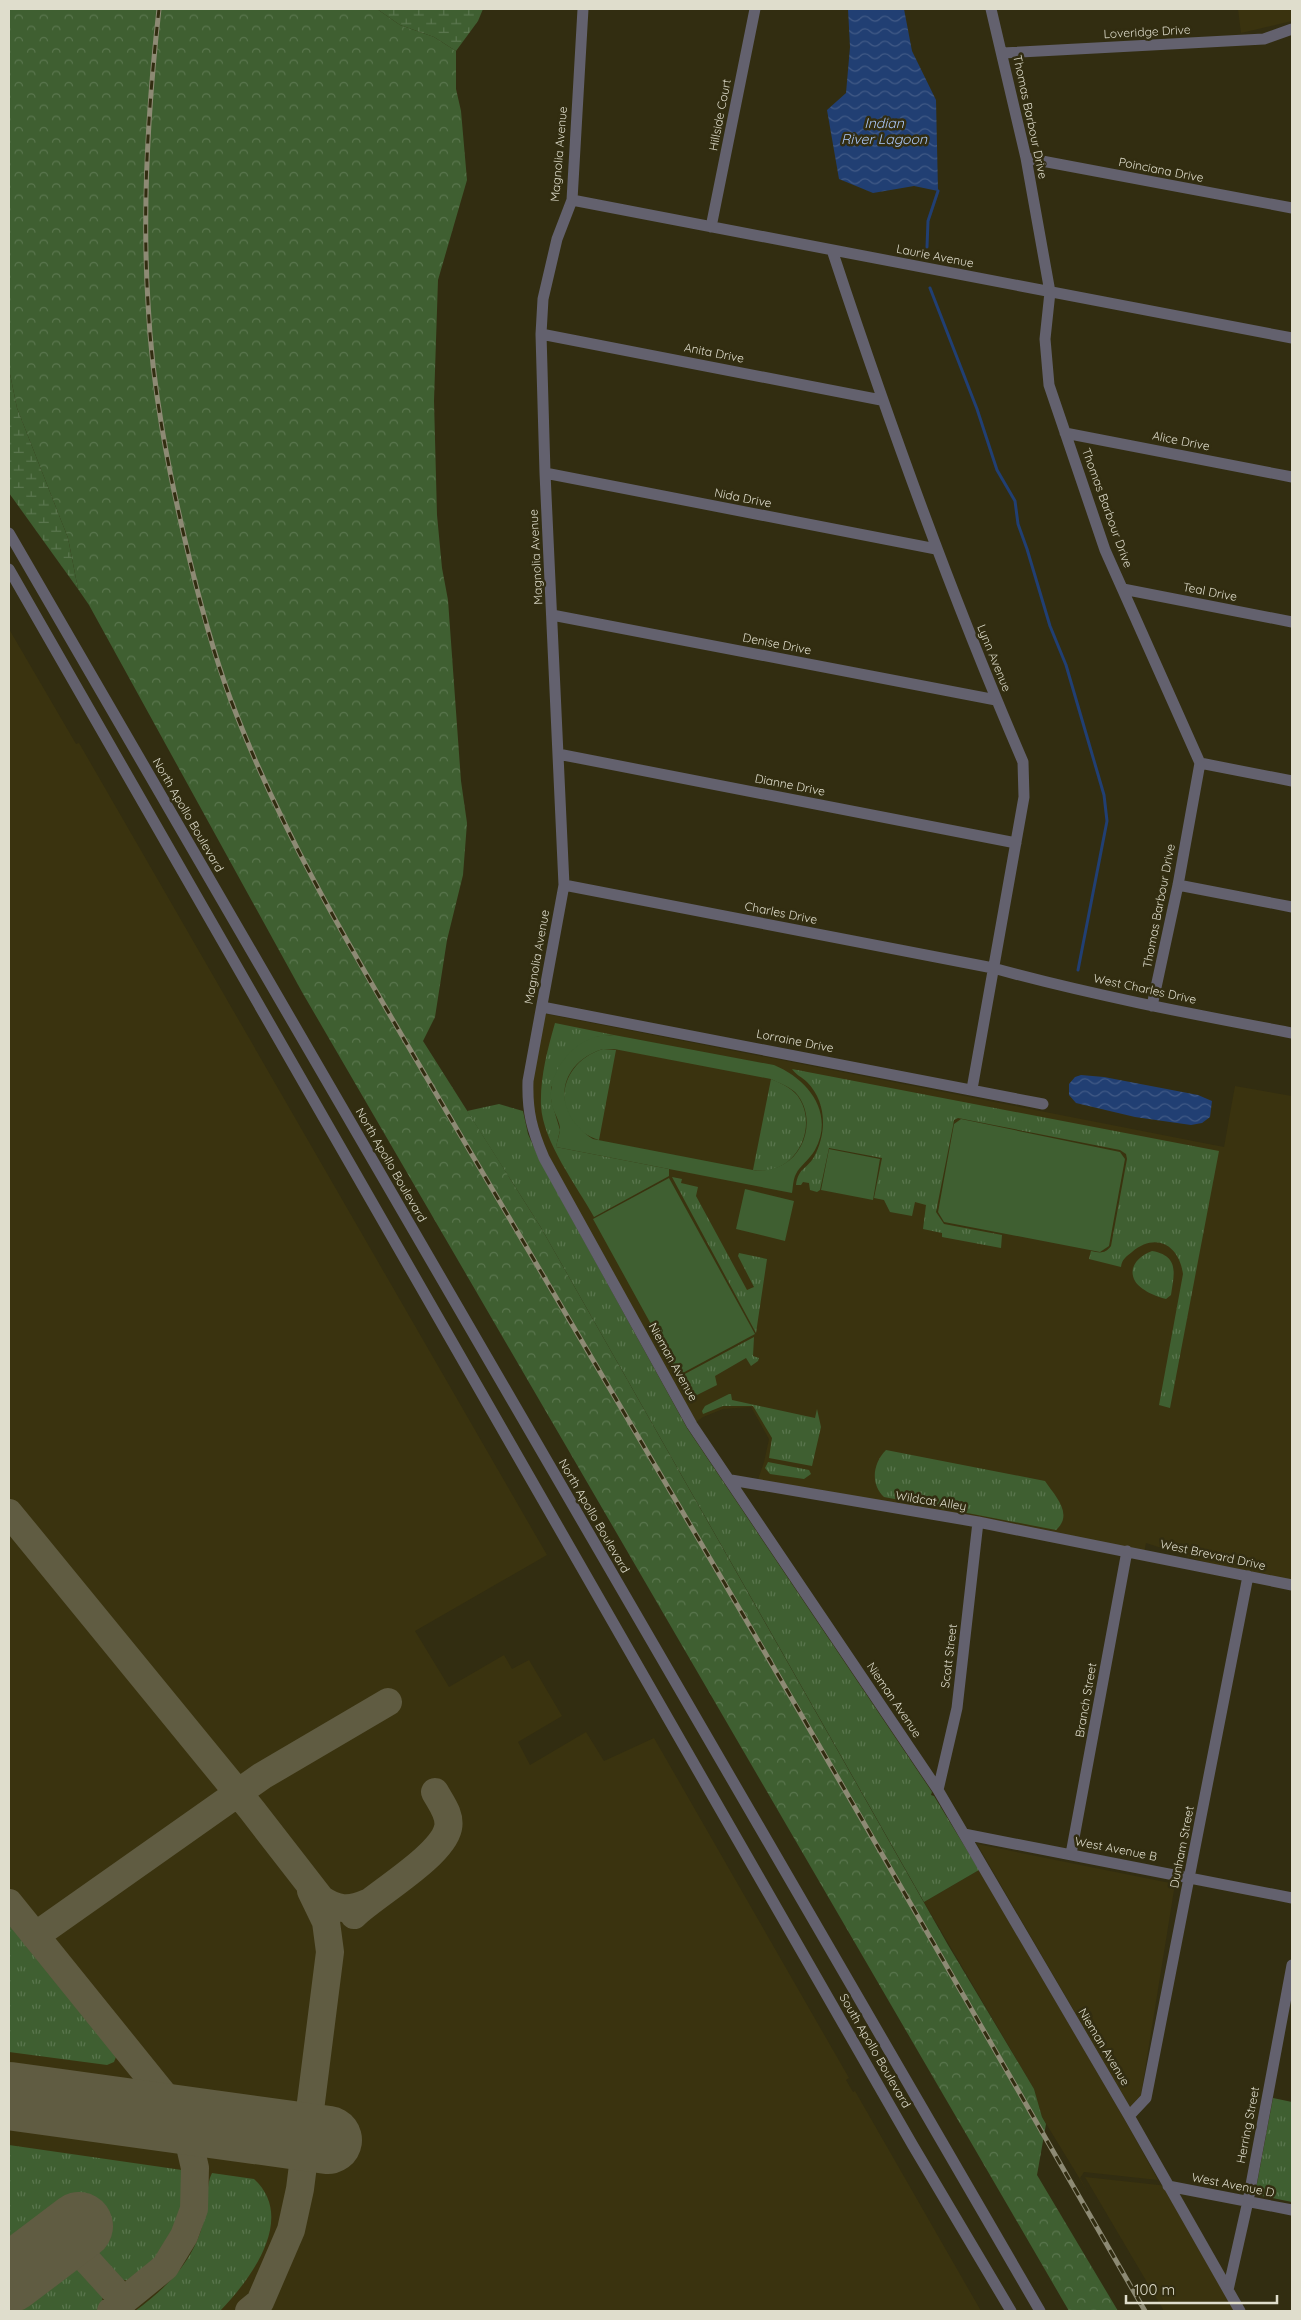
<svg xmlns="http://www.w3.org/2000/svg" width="1301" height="2320" font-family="Quicksand,sans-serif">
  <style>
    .built { fill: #3a330f }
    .grass { fill: url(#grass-tufts) }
    .forest { fill: url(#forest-crowns) }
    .wetland { fill: url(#wetland-marsh) }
    .park { fill: #3f5f31; fill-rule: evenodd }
    .water { fill: url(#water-waves) }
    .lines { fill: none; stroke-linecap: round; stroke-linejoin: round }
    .stream { stroke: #213f73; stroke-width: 3 }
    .taxiway { stroke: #605c42; stroke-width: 28 }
    .runway { stroke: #605c42; stroke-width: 68 }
    .minor { stroke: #63616e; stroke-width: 11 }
    .rail-casing { stroke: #8d8a74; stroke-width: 5 }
    .rail { stroke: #322d11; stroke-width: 3; stroke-dasharray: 9; stroke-linecap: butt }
    .labels { text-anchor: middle; stroke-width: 5; stroke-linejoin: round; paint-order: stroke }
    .street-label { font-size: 12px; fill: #dfddcc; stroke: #322d11 }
    .water-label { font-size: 14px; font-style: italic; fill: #aac6f7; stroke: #322d11 }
  </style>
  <defs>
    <pattern id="grass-tufts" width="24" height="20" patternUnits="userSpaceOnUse" patternTransform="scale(1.25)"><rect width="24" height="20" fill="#3f5f31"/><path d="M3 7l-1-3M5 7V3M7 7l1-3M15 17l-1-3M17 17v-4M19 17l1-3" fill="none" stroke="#5a764e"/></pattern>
    <pattern id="forest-crowns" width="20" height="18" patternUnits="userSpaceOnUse" patternTransform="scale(1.25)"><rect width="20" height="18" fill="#3f5f31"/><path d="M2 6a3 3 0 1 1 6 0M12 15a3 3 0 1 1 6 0" fill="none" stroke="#5a764e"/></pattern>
    <pattern id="wetland-marsh" width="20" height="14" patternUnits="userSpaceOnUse" patternTransform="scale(1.25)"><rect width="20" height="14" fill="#3f5f31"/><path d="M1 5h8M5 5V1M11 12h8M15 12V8" fill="none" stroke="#5a764e"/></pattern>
    <pattern id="water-waves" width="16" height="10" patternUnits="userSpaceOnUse" patternTransform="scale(1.25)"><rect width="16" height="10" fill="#213f73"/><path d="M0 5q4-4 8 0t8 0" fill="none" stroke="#415a86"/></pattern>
  </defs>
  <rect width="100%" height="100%" fill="#322d11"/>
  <path class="built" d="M1238 9H1292V21L1241 33Z
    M9 629 76 744 79 743 547 1555 415 1631 449 1687 504 1655 512 1669 529 1660 562 1716 518 1742 530 1765 586 1732 604 1761 654 1738 849 2078 846 2080 853 2092 855 2091 981 2311H9Z
    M541 1013 1224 1147 1235 1086 1292 1096V1585L1248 1576 1146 1543 1144 1554 756 1485 764 1462 769 1439 751 1407 723 1409 703 1417 692 1425 544 1158 527 1105Z
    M977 1844 1175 1884 1141 2095 1130 2107Z
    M979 1870 1125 2120 1158 2180 1084 2172 1080 2178 1089 2194 1042 2117 1034 2089 924 1902Z
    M1085 2177 1168 2186 1240 2311H1164Z"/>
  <path class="grass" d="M555 1023 614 1035 596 1037 551 1087V1100L560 1130 556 1147 669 1169V1176L594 1217C577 1186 543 1142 541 1106 540 1078 547 1051 555 1023Z
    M603 1049 616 1050 599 1140C550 1125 554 1064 603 1049Z
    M792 1069 1219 1151 1170 1408 1159 1405 1183 1274C1179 1245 1156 1232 1132 1252 1126 1257 1122 1259 1121 1267L1089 1259 1091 1251C1100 1253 1105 1254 1111 1246L1127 1159 1126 1154 1120 1150 958 1118 954 1120 953 1126 936 1212 944 1224 1002 1235 1001 1248 942 1237V1233L923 1229 926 1205 915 1202 912 1216 890 1212 884 1200 874 1198 882 1158 829 1148 820 1190 817 1192 810 1190 809 1183 803 1182 801 1185H796C798 1168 807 1169 814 1157 827 1133 827 1102 807 1082 802 1077 796 1075 792 1069Z
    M771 1079C780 1083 790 1087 797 1095 821 1127 794 1178 753 1170Z
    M499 1104 523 1111 528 1134 540 1161 687 1428 932 1792 931 1795 934 1796 979 1870 924 1902 540 1226 467 1111Z
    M672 1177 682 1179 681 1183 698 1187 696 1196 747 1290 754 1287 738 1256 739 1253 767 1259 756 1333Z
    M1152 1251C1180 1256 1174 1274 1171 1295L1166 1299C1157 1297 1140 1290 1135 1281 1127 1267 1140 1255 1152 1251Z
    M754 1337 753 1356 759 1358 758 1361 751 1366 746 1358 715 1376 717 1385 697 1395 692 1394 681 1376Z
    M729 1394H731L732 1400 815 1418 817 1409 821 1427 812 1466 769 1458 772 1438 753 1406H723L703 1414 702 1411 705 1406Z
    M886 1450 1045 1481C1055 1496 1074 1514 1056 1530L884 1497C870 1484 873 1463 886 1450Z
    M768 1462 809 1470 811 1474 804 1479 770 1474 765 1468Z
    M9 1919 112 2046 116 2057 114 2062 107 2065 9 2052Z
    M1273 2098 1292 2102V2202L1262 2196 1256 2189Z
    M9 2145 189 2171C200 2201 164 2292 124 2280 111 2276 79 2225 68 2212L9 2257Z
    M212 2173 254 2179C297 2218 250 2280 220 2311H135C170 2285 196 2259 205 2215 208 2202 206 2184 212 2173Z
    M73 2265C93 2272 110 2289 99 2311H9V2300L50 2269 57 2266Z"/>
  <path class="forest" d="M9 9H377L400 25 434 37 456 51V89L461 111 467 180 438 280 434 401 437 515 442 568 448 600 461 781 467 823 463 875 447 940 435 1017 423 1041 540 1226 948 1945 1034 2089 1042 2117 1046 2124 1037 2175 1118 2311H1069L302 992 89 605 78 589 68 538 17 408 9 369Z"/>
  <path class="wetland" d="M377 9H483L478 21 456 51 434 37 400 25Z
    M9 369 17 408 68 538 78 589 9 493Z"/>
  <path class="park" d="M614 1035 774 1065C808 1079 835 1113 815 1150 810 1159 799 1167 796 1174 793 1179 793 1188 792 1193L556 1147C557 1141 560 1134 560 1128 559 1118 551 1109 551 1099 549 1072 570 1045 595 1037 601 1035 608 1036 614 1035ZM603 1049H614L771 1079C779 1083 788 1086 795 1092 815 1113 808 1150 784 1164 776 1169 767 1170 758 1171L593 1139C552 1114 555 1064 603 1049Z
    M961 1119 1120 1152 1125 1159 1109 1246 1100 1252 944 1222 938 1212 954 1124Z
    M829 1149 880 1159 873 1200 821 1190Z
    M669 1178 755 1334 679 1375 593 1219Z
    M745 1189 794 1201 785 1241 736 1229Z"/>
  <path class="water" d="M848 9H904L912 51 936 100 938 191 914 186 873 193 839 179 827 110 846 93 850 47Z
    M1081 1075 1104 1077 1198 1095 1212 1101 1210 1117 1202 1123 1191 1125 1135 1117 1076 1103 1069 1095V1084L1075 1077Z"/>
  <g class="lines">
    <path class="stream" d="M927 247 928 221 938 191
      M930 288 977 409 997 470 1015 501 1018 524 1027 549 1050 626 1066 665 1104 795 1107 821 1078 970"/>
    <path class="taxiway" d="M9 1513 252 1810 321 1899C337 1910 349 1911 367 1903
      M9 1903 184 2120 195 2168 194 2209 184 2236 165 2267 111 2311
      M354 1915C376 1894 442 1856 448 1828 451 1815 441 1803 435 1792
      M35 1936 262 1776 388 1702
      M65 2236 124 2301
      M249 2311 260 2302 291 2230 300 2189 330 1952 326 1922 311 1891"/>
    <path class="runway" d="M9 2096 328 2140
      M9 2279 79 2226"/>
    <path class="minor" d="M583 9 572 200 557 239 543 299 541 334 545 473 564 885 528 1081C527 1112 532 1130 544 1158L692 1425 938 1790 1129 2116 1240 2311
      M991 9 1026 158 1050 292 1045 339 1049 385 1105 550 1200 763 1178 885 1152 1006
      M1002 53 1264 39 1292 29
      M1026 158 1292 208
      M572 200 1292 338
      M711 227 755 9
      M832 250C889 423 951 595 1023 762L1024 797 972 1089
      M541 334 881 400
      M1065 433 1292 477
      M545 473 936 549
      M9 533 1040 2311
      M9 569 912 2144 1011 2311
      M1123 589 1292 622
      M552 615 996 700
      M558 754 1016 843
      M1200 763 1292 781
      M564 885 993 968C1091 995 1192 1014 1292 1033
      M1178 885 1292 907
      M542 1007 1043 1104
      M731 1480 978 1522 1292 1585
      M938 1790 957 1708 978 1522
      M964 1834 1292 1898
      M1071 1854 1127 1551
      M1129 2116 1146 2098 1248 1576
      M1168 2186 1292 2210
      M1228 2290 1248 2201 1292 1965"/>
    <g class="rail-casing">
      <path id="rail" d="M159 9C148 107 142 205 148 303 152 389 169 474 189 557 202 611 216 664 237 716 287 844 359 962 428 1080 504 1209 580 1338 656 1467 822 1747 983 2030 1145 2311"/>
    </g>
    <use href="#rail" class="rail"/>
  </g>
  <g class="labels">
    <g class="street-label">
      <text transform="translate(1147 32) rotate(-3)" y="4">Loveridge Drive</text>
      <text transform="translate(720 115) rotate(-79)" y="4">Hillside Court</text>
      <text transform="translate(1030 117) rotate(78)" y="4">Thomas Barbour Drive</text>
      <text transform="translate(559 154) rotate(-85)" y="4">Magnolia Avenue</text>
      <text transform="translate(1161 170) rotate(11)" y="4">Poinciana Drive</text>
      <text transform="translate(935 256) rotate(11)" y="4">Laurie Avenue</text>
      <text transform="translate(714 353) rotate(11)" y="4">Anita Drive</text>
      <text transform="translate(1181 441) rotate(11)" y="4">Alice Drive</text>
      <text transform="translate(743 498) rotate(11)" y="4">Nida Drive</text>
      <text transform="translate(1107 508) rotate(70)" y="4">Thomas Barbour Drive</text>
      <text transform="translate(536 557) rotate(-93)" y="4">Magnolia Avenue</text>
      <text transform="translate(1210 592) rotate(11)" y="4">Teal Drive</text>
      <text transform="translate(777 644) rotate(11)" y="4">Denise Drive</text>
      <text transform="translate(994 658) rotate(68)" y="4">Lynn Avenue</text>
      <text transform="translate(790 785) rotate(11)" y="4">Dianne Drive</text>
      <text transform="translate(188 815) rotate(60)" y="4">North Apollo Boulevard</text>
      <text transform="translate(1159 906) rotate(-79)" y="4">Thomas Barbour Drive</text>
      <text transform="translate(781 913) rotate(11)" y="4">Charles Drive</text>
      <text transform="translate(537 957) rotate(-80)" y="4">Magnolia Avenue</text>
      <text transform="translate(1145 989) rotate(12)" y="4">West Charles Drive</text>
      <text transform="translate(795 1041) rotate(11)" y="4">Lorraine Drive</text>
      <text transform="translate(391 1165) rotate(60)" y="4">North Apollo Boulevard</text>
      <text transform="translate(673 1362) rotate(61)" y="4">Nieman Avenue</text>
      <text transform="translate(931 1501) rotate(9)" y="4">Wildcat Alley</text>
      <text transform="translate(594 1516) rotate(60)" y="4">North Apollo Boulevard</text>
      <text transform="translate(1213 1555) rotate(12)" y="4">West Brevard Drive</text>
      <text transform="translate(949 1656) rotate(-83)" y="4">Scott Street</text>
      <text transform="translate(894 1700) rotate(56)" y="4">Nieman Avenue</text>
      <text transform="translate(1086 1700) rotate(-80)" y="4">Branch Street</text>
      <text transform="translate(1182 1847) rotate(-79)" y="4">Dunham Street</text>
      <text transform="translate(1116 1849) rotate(11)" y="4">West Avenue B</text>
      <text transform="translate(1104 2047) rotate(59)" y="4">Nieman Avenue</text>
      <text transform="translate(875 2051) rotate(60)" y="4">South Apollo Boulevard</text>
      <text transform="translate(1248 2125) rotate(-79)" y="4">Herring Street</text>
      <text transform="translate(1233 2185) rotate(11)" y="4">West Avenue D</text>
    </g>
    <g class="water-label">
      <text x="884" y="128">Indian<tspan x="884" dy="16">River Lagoon</tspan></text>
    </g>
  </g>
  <rect width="1301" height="2320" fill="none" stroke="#dfddcc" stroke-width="20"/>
  <path d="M1126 2295v8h151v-8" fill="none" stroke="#dfddcc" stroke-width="2.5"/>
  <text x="1134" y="2295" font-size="15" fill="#dfddcc" stroke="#322d11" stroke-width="4" paint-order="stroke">100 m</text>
</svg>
